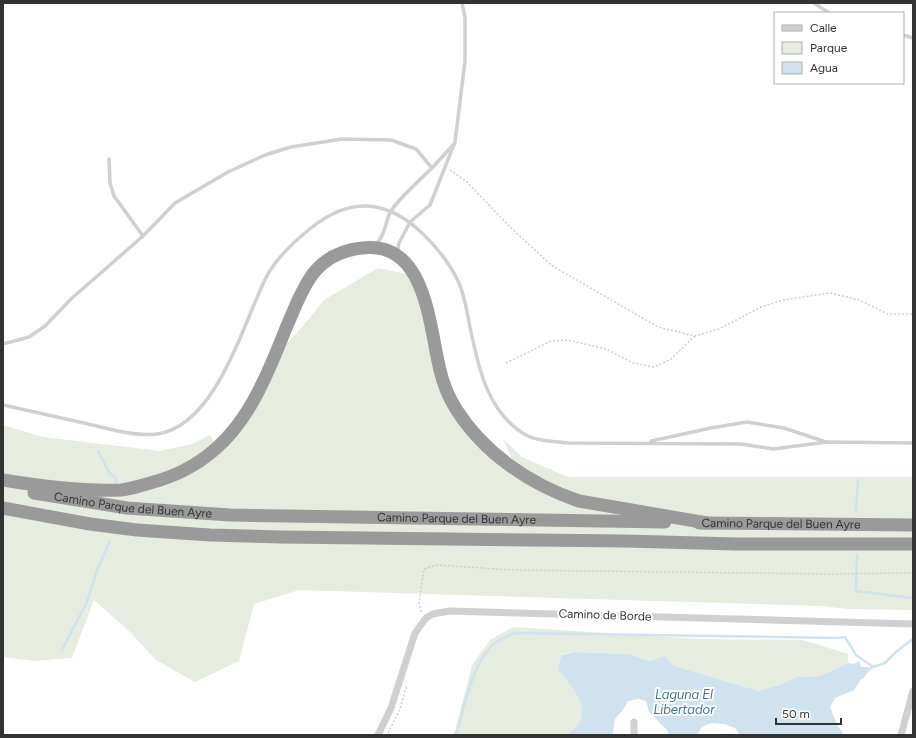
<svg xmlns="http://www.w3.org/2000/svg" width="916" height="738" font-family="Figtree,sans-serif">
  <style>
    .green { fill: #e6ecdf }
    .water { fill: #cfe2ee }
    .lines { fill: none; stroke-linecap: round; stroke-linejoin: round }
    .stream { stroke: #cfe2ee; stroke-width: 2.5 }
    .path { stroke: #cdcdcd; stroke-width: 1.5; stroke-dasharray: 2 2; stroke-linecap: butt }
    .lane { stroke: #d0d0d0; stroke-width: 3.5 }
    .street { stroke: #d0d0d0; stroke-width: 7 }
    .highway { stroke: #9a9a9a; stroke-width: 13 }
    .labels { text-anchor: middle; stroke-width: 4; stroke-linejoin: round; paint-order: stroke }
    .street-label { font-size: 12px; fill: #333; stroke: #fff }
    .water-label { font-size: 13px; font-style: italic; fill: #3f7597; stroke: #fff }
  </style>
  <rect width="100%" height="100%" fill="#fff"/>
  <path class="green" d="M378 268 416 276 450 399 517 470 503 439 522 457 568 477H913V610L848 609 821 606 299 590 254 604 239 661 195 682 156 660 129 631 94 600 72 658 35 661 3 657V425L43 437 160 451 192 444 210 435 218 448 275 356 304 325 324 300Z
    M513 627 698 639 803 640 848 654V663L820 676 797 677 779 685 759 691 674 666 665 656 650 661 629 654 575 652 561 654 558 669C574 690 598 716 566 735H454L472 665 490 640Z"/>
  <path class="water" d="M575 652 629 654 650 661 665 656 674 666 759 691 779 685 797 677 820 676 848 663 854 664 859 661 861 667H869L854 690 835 698 830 707 837 725 843 733V735H740L735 728 724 724 711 723 702 727 697 735H669L667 730 649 712 646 701 639 699 628 701 623 710 615 719 613 733 611 735H566C598 715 574 690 558 669L561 655Z"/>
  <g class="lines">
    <path class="stream" d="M98 451 110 474 115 477 117 483
      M856 511 858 481
      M857 555 856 591 913 598
      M62 650 87 602 97 570 110 541
      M862 678 868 670 873 667
      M454 735 457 732C464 707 474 658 495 643 501 639 508 636 515 633L838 638 845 637 856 655 873 667 885 663 897 651 913 639"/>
    <path class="path" d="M450 170 466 181 508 225 551 265 658 327 695 336 719 329 761 307 783 300 830 293 859 300 888 314H913
      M506 363 551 341 567 340 606 349 633 363 654 367 671 359 695 336
      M421 612 419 603 424 569 437 565 512 570 827 574 913 573
      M388 733 400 709 407 685"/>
    <path class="lane" d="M814 3 829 13
      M903 35 913 38
      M109 159 110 183 114 196 143 236
      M432 168 453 145
      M399 253 398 249 399 243 410 222 430 205 455 142 465 61V17L462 3
      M3 344 29 337 45 326 71 299 143 236 175 203 228 172 265 155 291 147 342 139 391 140 416 149 432 168C420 180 400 197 391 211 385 221 385 238 375 244
      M3 405C30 411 57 417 84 423 106 428 135 437 157 434 208 427 236 348 253 307 259 294 263 281 271 269 281 254 296 240 311 228 327 215 346 205 368 206 390 208 406 218 422 233 437 247 450 264 459 283 465 297 467 312 470 327 478 367 488 415 528 436 539 442 556 441 568 443L741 444 773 449 827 442 913 443
      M651 441 711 428 747 422 784 428 826 442"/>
    <path class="street" d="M634 722V735
      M378 735 391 708 415 633 426 618 433 614 449 611 913 624
      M901 735 913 691"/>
    <g class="highway">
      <path d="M3 480C40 486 83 492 121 490 131 489 140 486 150 483 200 470 233 440 257 394 268 373 277 351 286 328 294 310 300 292 312 275 324 259 342 250 362 248 427 240 429 327 440 370 443 383 448 396 456 409 484 453 529 484 579 501L707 523"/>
      <path id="s1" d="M34 493 127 508 230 515 665 522"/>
      <path d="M3 508 90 524 137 530 210 535 282 537 626 541 736 544H913"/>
      <path id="s2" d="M699 523 913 525"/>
    </g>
  </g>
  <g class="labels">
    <g class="street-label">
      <text dy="4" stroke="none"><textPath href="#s1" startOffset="100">Camino Parque del Buen Ayre</textPath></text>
      <text dy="4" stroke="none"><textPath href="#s1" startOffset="424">Camino Parque del Buen Ayre</textPath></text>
      <text dy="4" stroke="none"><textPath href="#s2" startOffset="82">Camino Parque del Buen Ayre</textPath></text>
      <text transform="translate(605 615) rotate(2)" y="4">Camino de Borde</text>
    </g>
    <g class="water-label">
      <text x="684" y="699">Laguna El<tspan x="684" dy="15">Libertador</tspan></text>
    </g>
  </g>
  <rect width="916" height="738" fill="none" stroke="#333333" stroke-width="8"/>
  <rect x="774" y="12" width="130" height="72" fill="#ffffff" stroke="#adadad"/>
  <rect x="782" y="25" width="20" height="6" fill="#d0d0d0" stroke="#adadad"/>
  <text x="810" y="32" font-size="12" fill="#333333">Calle</text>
  <rect x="782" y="42" width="20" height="12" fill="#e6ecdf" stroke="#adadad"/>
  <text x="810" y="52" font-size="12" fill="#333333">Parque</text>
  <rect x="782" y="62" width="20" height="12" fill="#cfe2ee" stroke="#adadad"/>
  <text x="810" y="72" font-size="12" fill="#333333">Agua</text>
  <path d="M776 718v6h65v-6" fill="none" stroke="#333333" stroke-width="2"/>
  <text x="782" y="718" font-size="12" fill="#333333" stroke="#ffffff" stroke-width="3" paint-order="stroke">50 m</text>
</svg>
